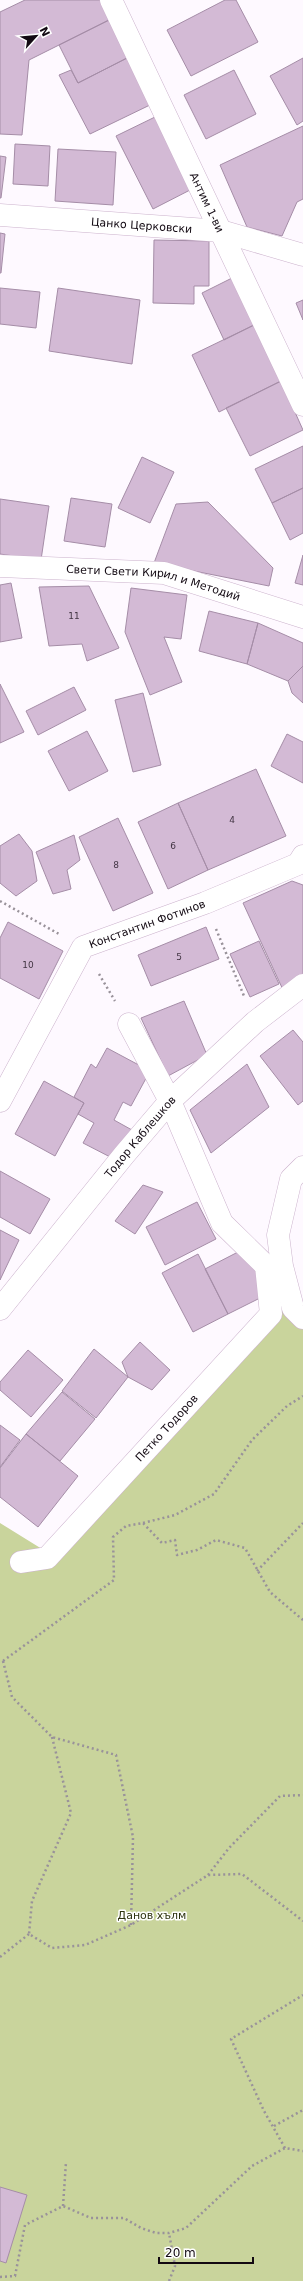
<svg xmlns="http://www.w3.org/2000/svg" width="303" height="2281" font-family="'DejaVu Sans',sans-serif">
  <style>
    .green { fill: #c9d49c }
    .building { fill: #d3bad5; stroke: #a58da7 }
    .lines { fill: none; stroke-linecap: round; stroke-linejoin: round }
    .minor-casing { stroke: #ccb3cd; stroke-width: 23 }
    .path { stroke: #99929a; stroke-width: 2.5; stroke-dasharray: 2 3; stroke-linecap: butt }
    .minor { stroke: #fff; stroke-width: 22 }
    .labels { text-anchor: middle; stroke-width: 3; stroke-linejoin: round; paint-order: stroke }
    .number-label { font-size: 9px; fill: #423543 }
    .street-label { font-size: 11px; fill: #120912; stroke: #fff }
    .park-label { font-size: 11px; fill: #2d330f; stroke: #fff }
  </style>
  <rect width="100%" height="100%" fill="#fef9ff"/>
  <path class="green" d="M286 1305 303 1322V2281H0V1523L42 1549 224 1353Z"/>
  <path class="building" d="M25 0H103L111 19 29 60 22 135 0 134V12Z
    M225 0H236L258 42 191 76 167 30Z
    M111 19 129 57 78 83 59 45Z
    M129 57 152 104 90 134 59 75 71 70 78 83Z
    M303 58V121L297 125 270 76Z
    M234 70 256 114 206 139 184 95Z
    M155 117 192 189 153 209 116 136Z
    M303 126V199L297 202 282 236 247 227 220 165Z
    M15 144 50 146 48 186 13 184Z
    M58 149 116 152 113 205 55 201Z
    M0 156 6 157 1 198H0Z
    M0 233 5 234 1 273H0Z
    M154 240 209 241V286H194V304L153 303Z
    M232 278 254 325 224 340 202 293Z
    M0 288 40 292 36 328 0 324Z
    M58 288 140 300 132 364 49 351Z
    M303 300V320L296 303Z
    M254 325 281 381 219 412 192 355Z
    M281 381 303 430 250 456 226 408Z
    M303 446V488L272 503 255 469Z
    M142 457 174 472 150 523 118 508Z
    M303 488V533L290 540 272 503Z
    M71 498 112 504 105 547 64 541Z
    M0 499 49 506 41 560 0 554Z
    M208 502 273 568 269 586 154 563 176 504Z
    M303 555V585L295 583Z
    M11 583 22 638 0 642V585Z
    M89 586 119 648 87 661 82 644 49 646 39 587Z
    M131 588 187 595 181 639 164 637 182 682 150 695 125 632Z
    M209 611 258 623 247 664 199 651Z
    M258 623 303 643V666L288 681 247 664Z
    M303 666V703L292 693 288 681Z
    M0 684 24 732 0 743Z
    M74 687 86 710 38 735 26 711Z
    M143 693 161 765 133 772 115 700Z
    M87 731 108 771 69 791 48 751Z
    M287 734 303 742V783L271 766Z
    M256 769 286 836 208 870 178 803Z
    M178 803 208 870 168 889 138 822Z
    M118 818 153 893 113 911 79 837Z
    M19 834 32 851 37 881 16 896 0 883V846Z
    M74 835 80 860 67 870 71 889 53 894 36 852Z
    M292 881 303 885V976L284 992 243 903Z
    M8 922 63 951 39 999 0 978V938Z
    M206 927 219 959 151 986 138 955Z
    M259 941 279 984 250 997 230 954Z
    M184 1001 207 1055 168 1076 141 1018Z
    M293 1030 303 1042V1101L298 1105 260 1056Z
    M107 1048 150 1071 131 1106 123 1102 114 1120 132 1130 116 1160 83 1143 94 1123 78 1114 84 1103 74 1097 91 1064 96 1068Z
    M247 1064 269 1107 211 1153 190 1110Z
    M44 1081 84 1103 55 1156 15 1134Z
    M0 1171 50 1199 30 1234 0 1217Z
    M143 1185 163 1192 135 1234 115 1221Z
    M197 1202 216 1239 165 1265 146 1227Z
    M0 1230 19 1240 0 1280Z
    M238 1252 258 1270 262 1297 228 1314 205 1269Z
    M198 1254 228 1314 193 1332 162 1273Z
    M140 1342 170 1370 152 1390 128 1377 122 1362Z
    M94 1349 128 1377 96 1418 62 1391Z
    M28 1350 63 1380 31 1417 0 1390V1382Z
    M62 1392 95 1419 60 1461 26 1434Z
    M0 1425 20 1440 0 1467Z
    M26 1434 78 1476 38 1527 0 1497V1468Z
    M0 2187 27 2195 6 2263 0 2261Z"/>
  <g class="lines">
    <g class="minor-casing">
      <g id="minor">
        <path id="s1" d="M111 0 303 405"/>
        <path id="s2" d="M0 215 221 231 303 255"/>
        <path id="s3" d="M0 566 164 573 303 617"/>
        <path id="s4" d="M0 1101 83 947 205 903 298 864 303 856"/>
        <path d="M303 1167 291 1179 278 1235 282 1266 293 1308 303 1318"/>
        <path id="s5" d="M0 1309 124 1155 170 1101 255 1022 303 985"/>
        <path id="s6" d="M21 1562 47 1558 271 1314 266 1266 222 1223 170 1101 129 1024"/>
      </g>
    </g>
    <path class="path" d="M0 901 59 934
      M216 929 244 996
      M99 974 115 1001
      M143 1523 175 1515 214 1494 252 1440 287 1406 303 1396
      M257 1571 303 1523
      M3 1661 114 1580 113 1537 126 1526 143 1523 162 1543 175 1540 177 1555 197 1550 216 1540 245 1548 270 1592 303 1620
      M3 1661 12 1697 52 1737 116 1755 133 1837 131 1925
      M52 1737 71 1813 32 1901 29 1934 52 1948 85 1945 131 1925 208 1875 242 1874 303 1921
      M208 1875 229 1848 280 1796 303 1795
      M0 1957 29 1934
      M274 2126 303 2110
      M285 2148 264 2111 231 2039 303 1995
      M63 2206 66 2162
      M0 2277 15 2276 25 2225 63 2206 91 2218H124L141 2228 156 2233H169L186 2228 252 2166 285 2148 303 2151
      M169 2281 175 2266 169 2233"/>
    <use href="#minor" class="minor"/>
  </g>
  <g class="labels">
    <g class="number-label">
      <text x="74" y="619">11</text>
      <text x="232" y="823">4</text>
      <text x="173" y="849">6</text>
      <text x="116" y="868">8</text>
      <text x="179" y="960">5</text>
      <text x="28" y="968">10</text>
    </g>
    <g class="street-label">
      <text dy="4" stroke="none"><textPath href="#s1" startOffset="224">Антим 1-ви</textPath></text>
      <text dy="4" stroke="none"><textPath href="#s2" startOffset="142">Цанко Церковски</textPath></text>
      <text dy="4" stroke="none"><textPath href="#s3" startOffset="155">Свети Свети Кирил и Методий</textPath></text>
      <text dy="4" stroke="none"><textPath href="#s4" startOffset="243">Константин Фотинов</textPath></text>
      <text dy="4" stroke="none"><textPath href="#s5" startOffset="222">Тодор Каблешков</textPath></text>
      <text dy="4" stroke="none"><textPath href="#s6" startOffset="203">Петко Тодоров</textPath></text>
    </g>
    <g class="park-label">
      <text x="152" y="1919">Данов хълм</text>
    </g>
  </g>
  <g transform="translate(36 36) rotate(63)" stroke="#ffffff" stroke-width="3" paint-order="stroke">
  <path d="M0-3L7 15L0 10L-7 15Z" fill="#120912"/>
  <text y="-6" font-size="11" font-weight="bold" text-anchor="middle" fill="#120912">N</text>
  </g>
  <path d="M159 2257v6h94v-6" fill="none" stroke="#120912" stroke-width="2"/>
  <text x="165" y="2257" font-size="12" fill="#120912" stroke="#ffffff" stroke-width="3" paint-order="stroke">20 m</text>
</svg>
